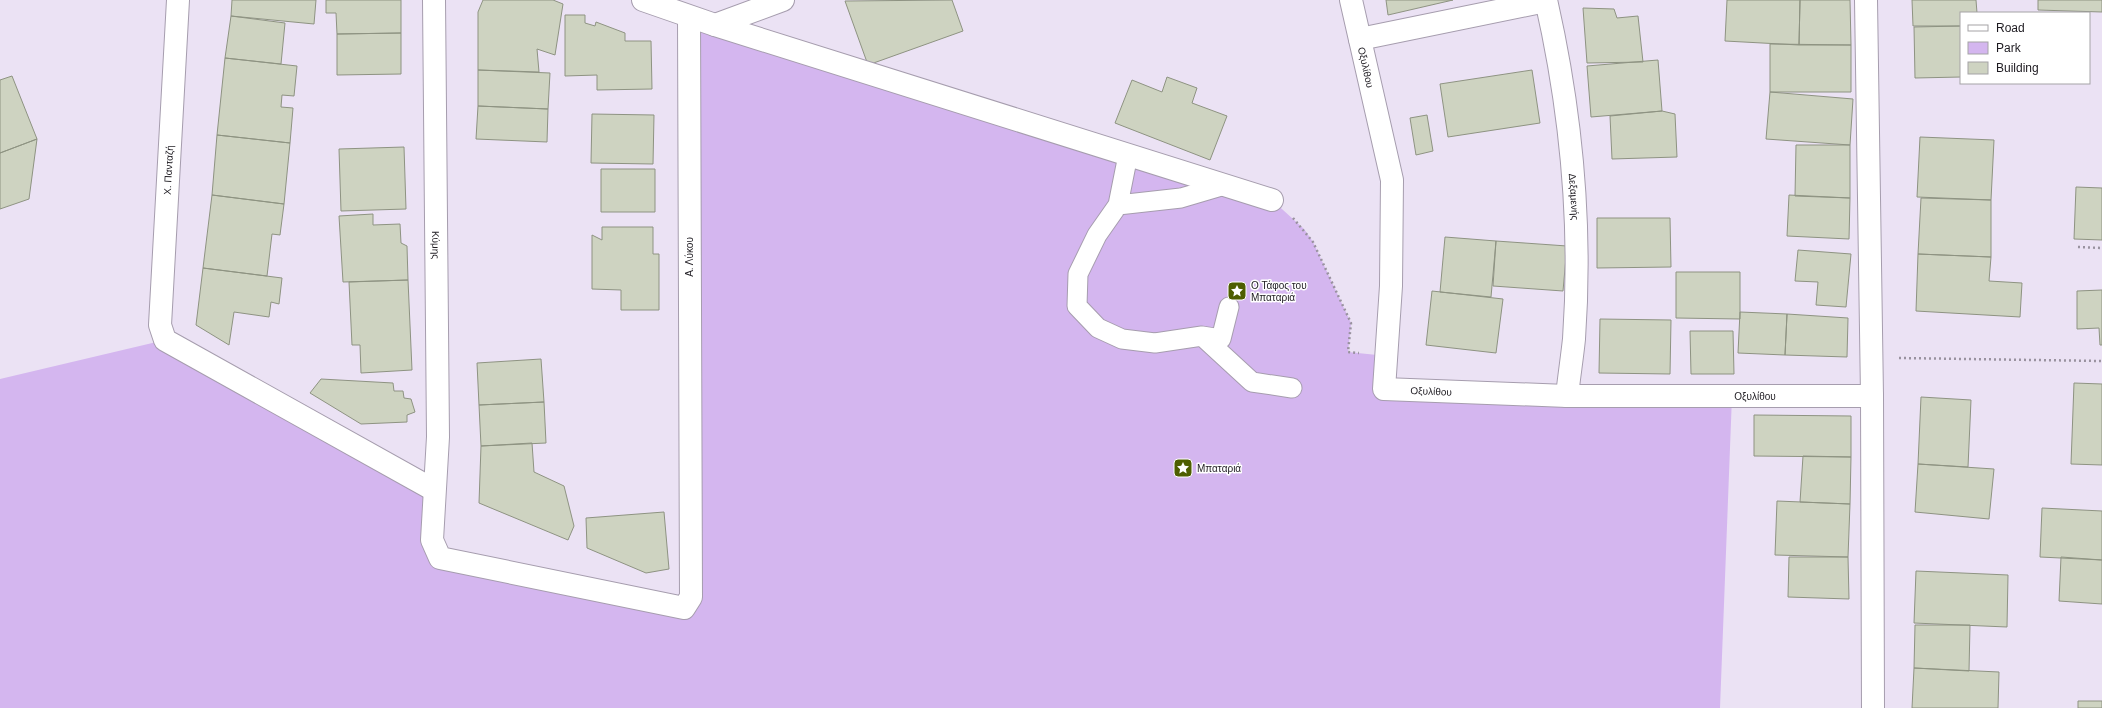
<svg xmlns="http://www.w3.org/2000/svg" width="2102" height="708" font-family="Helvetica,sans-serif">
  <style>
    .green { fill: #d4b6ef }
    .building { fill: #ced3c1; stroke: #8e9382 }
    .lines { fill: none; stroke-linecap: round; stroke-linejoin: round }
    .pedestrian-casing { stroke: #a69dae; stroke-width: 21 }
    .minor-casing { stroke: #a69dae; stroke-width: 24 }
    .path { stroke: #99929f; stroke-width: 2.5; stroke-dasharray: 2 3; stroke-linecap: butt }
    .pedestrian { stroke: #fff; stroke-width: 19 }
    .minor { stroke: #fff; stroke-width: 22 }
    .labels { text-anchor: middle; stroke-width: 3; stroke-linejoin: round; paint-order: stroke }
    .street-label { font-size: 10px; fill: #1d1a20; stroke: #fff }
    .poi-label { font-size: 10px; fill: #1d1a20; stroke: #fff; text-anchor: start }
  </style>
  <rect width="100%" height="100%" fill="#ebe2f4"/>
  <path class="green" d="M689 17 1272 200 1304 229 1313 242 1351 323 1348 352 1387 356 1384 389 1732 396 1720 708H0V379L165 340 434 490 440 558 684 608Z"/>
  <path class="building" d="M232 0H316L314 24 231 16Z
    M326 0H401V33L337 34 336 13H326Z
    M483 0H553L563 4 555 55 537 49 539 72 478 70V12Z
    M952 0 963 31 868 65 845 1Z
    M1386 0H1453L1388 15Z
    M1727 0H1800L1799 45 1725 41Z
    M1800 0H1850L1851 45H1799Z
    M1912 0H1976L1977 13H1961V26H1913Z
    M2038 0H2102V12L2038 10Z
    M1583 8 1614 9 1617 18 1638 16 1643 62 1587 63Z
    M565 15H585V23L595 26 596 22 625 33V41H651L652 89 597 90V75L565 76Z
    M231 16 285 23 281 64 225 58Z
    M1961 26V77L1915 78 1914 27Z
    M401 33V74L337 75V34Z
    M1770 44 1851 45V92H1770Z
    M225 58 297 66 294 96 282 95 281 107 293 108 290 143 217 135Z
    M1658 60 1662 111 1591 117 1587 66Z
    M478 70 550 73 548 109 478 106Z
    M1532 70 1540 123 1448 137 1440 84Z
    M12 76 37 139 0 153V80Z
    M1167 77 1197 88 1192 103 1227 116 1210 160 1115 123 1132 80 1162 92Z
    M1770 92 1853 99 1850 145 1766 139Z
    M478 106 548 109 547 142 476 139Z
    M1662 111 1675 114 1677 157 1612 159 1610 116Z
    M592 114 654 115 653 164 591 163Z
    M1427 115 1433 151 1416 155 1410 118Z
    M217 135 290 143 284 204 212 195Z
    M1920 137 1994 140 1991 200 1917 197Z
    M37 139 29 199 0 209V153Z
    M1796 145H1850V198L1795 196Z
    M404 147 406 209 341 211 339 149Z
    M601 169H655V212H601Z
    M2076 187 2102 188V240L2074 239Z
    M212 195 284 204 280 235 272 234 267 276 203 268Z
    M1789 195 1850 198 1849 239 1787 236Z
    M1921 198 1991 200V257L1918 254Z
    M373 214V225L400 224 401 243 407 246 408 280 343 282 339 216Z
    M1597 218H1670L1671 267 1597 268Z
    M602 227H653V254H659V310H621V290L592 289V235L602 240Z
    M1445 237 1496 241 1491 297 1440 292Z
    M1496 241 1567 246 1563 291 1493 286Z
    M1798 250 1851 254 1846 307 1816 305 1818 282 1795 281Z
    M1918 254 1991 257 1989 281 2022 283 2020 317 1916 311Z
    M203 268 282 278 279 304 271 302 269 317 234 312 229 345 196 325Z
    M1676 272H1740V319L1676 318Z
    M408 280 412 370 361 373 360 345H352L349 282Z
    M2102 290V345H2100L2099 328 2077 329V291Z
    M1432 291 1503 299 1496 353 1426 345Z
    M1740 312 1787 314 1785 355 1738 353Z
    M1787 314 1848 318 1847 357 1785 355Z
    M1600 319 1671 320 1670 374 1599 373Z
    M1690 331H1733L1734 374H1691Z
    M541 359 544 402 479 405 477 363Z
    M321 379 393 383 394 391H403L404 398 411 399 415 412 407 415V422L361 424 310 393Z
    M2074 383 2102 384V465L2071 464Z
    M1921 397 1971 400 1968 467 1918 464Z
    M544 402 546 443 481 446 479 405Z
    M1754 415 1851 416V457L1754 456Z
    M532 443 534 472 564 486 574 526 568 540 479 503 481 446Z
    M1803 456 1851 457 1850 504 1800 502Z
    M1918 464 1994 469 1989 519 1915 512Z
    M1777 501 1850 504 1848 557 1775 555Z
    M2042 508 2102 511V560L2040 557Z
    M664 512 669 569 646 573 587 548 586 518Z
    M1789 557H1848L1849 599 1788 597Z
    M2061 557 2102 560V604L2059 601Z
    M1916 571 2008 575 2007 627 1914 623Z
    M1915 625H1970L1969 671 1914 668Z
    M1914 668 1999 672 1998 708H1912Z
    M2078 701H2102V708H2078Z"/>
  <g class="lines">
    <g class="pedestrian-casing">
      <path id="pedestrian" d="M1128 155 1118 205 1097 235 1078 274 1077 306 1098 328 1122 339 1155 343 1202 336 1221 339 1229 307
        M1118 205 1181 198 1225 185
        M1202 336 1252 382 1292 388"/>
    </g>
    <g class="minor-casing">
      <g id="minor">
        <path d="M178 0 160 325 165 340 434 490"/>
        <path id="s1" d="M434 0 438 437 432 540 440 558 684 608 691 597 689 17"/>
        <path d="M643 0 715 25 783 0"/>
        <path id="s2" d="M1351 0 1392 180 1391 286 1384 389 1567 396H1872"/>
        <path id="s3" d="M1546 0C1571 110 1582 226 1574 339 1572 358 1569 377 1567 396"/>
        <path d="M1866 0 1872 396 1873 708"/>
        <path d="M715 25 1272 200"/>
        <path d="M1360 39 1546 1"/>
      </g>
    </g>
    <path class="path" d="M1293 218 1313 242 1351 323 1348 352 1359 353
      M2078 247 2102 248
      M1899 358 2102 361"/>
    <use href="#pedestrian" class="pedestrian"/>
    <use href="#minor" class="minor"/>
  </g>
  <defs>
    <g id="sight-square" transform="scale(1)"><rect x="-9" y="-9" width="18" height="18" rx="4" fill="#4e5e00" stroke="#fff"/><path d="M0-6L1.8-2.2L6-1.7L2.9 1.2L3.7 5.4L0 3.3L-3.7 5.4L-2.9 1.2L-6-1.7L-1.8-2.2Z" fill="#fff"/></g>
  </defs>
  <g fill-rule="evenodd">
    <use href="#sight-square" x="1237" y="291"/>
    <use href="#sight-square" x="1183" y="468"/>
  </g>
  <g class="labels">
    <g class="street-label">
      <text dy="4" stroke="none"><textPath href="#s2" startOffset="69">Οξυλίθου</textPath></text>
      <text transform="translate(168 170) rotate(-87)" y="4">Χ. Πανταζή</text>
      <text dy="4" stroke="none"><textPath href="#s3" startOffset="199">Δεξαμενής</textPath></text>
      <text dy="4" stroke="none"><textPath href="#s1" startOffset="245">Κύμης</textPath></text>
      <text transform="translate(689 257) rotate(-90)" y="4">Α. Λύκου</text>
      <text dy="4" stroke="none"><textPath href="#s2" startOffset="441">Οξυλίθου</textPath></text>
      <text dy="4" stroke="none"><textPath href="#s2" startOffset="765">Οξυλίθου</textPath></text>
    </g>
    <g class="poi-label">
      <text x="1251" y="289">Ο Τάφος του<tspan x="1251" dy="12">Μπαταριά</tspan></text>
      <text x="1197" y="472">Μπαταριά</text>
    </g>
  </g>
  <rect x="1960" y="12" width="130" height="72" fill="#ffffff" stroke="#a5a3a6"/>
  <rect x="1968" y="25" width="20" height="6" fill="#ffffff" stroke="#a5a3a6"/>
  <text x="1996" y="32" font-size="12" fill="#1d1a20">Road</text>
  <rect x="1968" y="42" width="20" height="12" fill="#d4b6ef" stroke="#a5a3a6"/>
  <text x="1996" y="52" font-size="12" fill="#1d1a20">Park</text>
  <rect x="1968" y="62" width="20" height="12" fill="#ced3c1" stroke="#a5a3a6"/>
  <text x="1996" y="72" font-size="12" fill="#1d1a20">Building</text>
</svg>
